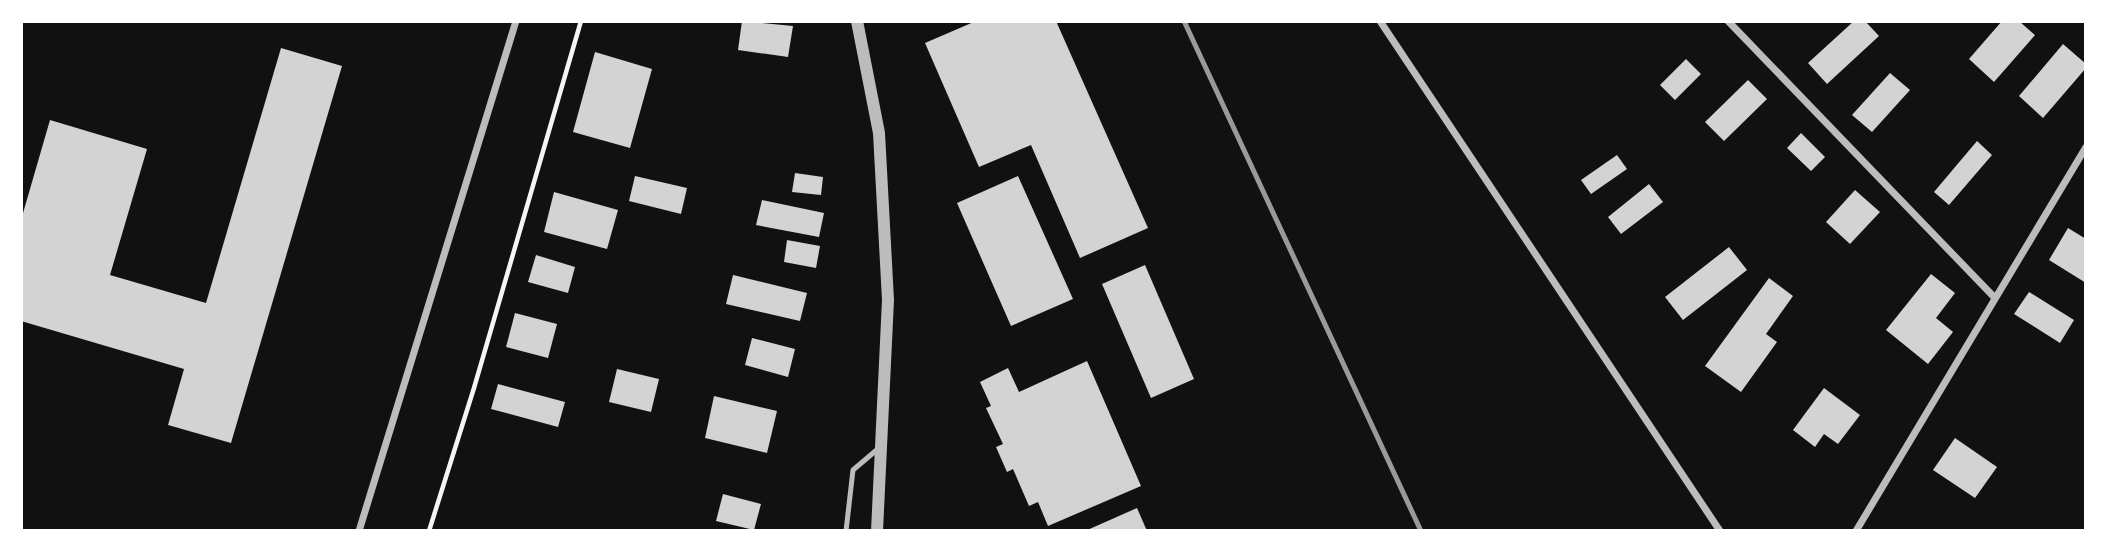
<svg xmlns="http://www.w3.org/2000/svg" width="2107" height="552" font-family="'Source Serif 4',serif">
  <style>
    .building { fill: #d3d3d3 }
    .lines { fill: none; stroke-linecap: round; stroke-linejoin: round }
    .path { stroke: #f5f5f5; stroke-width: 4.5 }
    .service { stroke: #bcbcbc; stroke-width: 5 }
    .minor { stroke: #bcbcbc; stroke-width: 7 }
    .tertiary { stroke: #bcbcbc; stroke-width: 12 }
    .rail { stroke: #9a9a9a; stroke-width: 5 }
  </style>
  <rect width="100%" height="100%" fill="#111"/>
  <path class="building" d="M742 21 793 26 788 57 738 50Z
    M976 21H1056L1148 228 1080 258 1031 145 979 167 925 43Z
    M1854 21H1865L1879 36 1827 84 1808 63Z
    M2002 21H2019L2035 35 1994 82 1969 59Z
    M2063 44 2086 64V68L2043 118 2019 96Z
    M281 48 342 66 231 443 168 425 184 369 21 321V220L50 120 147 149 110 275 206 303Z
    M595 52 652 69 630 148 573 132Z
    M1686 59 1701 74 1675 100 1660 85Z
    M1890 73 1910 90 1872 132 1852 115Z
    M1748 80 1767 99 1724 141 1705 122Z
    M1801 133 1825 157 1811 171 1787 148Z
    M1977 141 1992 155 1949 205 1934 192Z
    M1617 155 1627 169 1591 194 1581 180Z
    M795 173 823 177 821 195 792 192Z
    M635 176 687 188 681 214 629 201Z
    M1018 176 1073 299 1011 326 957 203Z
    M1649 184 1663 202 1621 234 1608 217Z
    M1855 190 1880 212 1850 244 1826 222Z
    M554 192 618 210 607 249 544 232Z
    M762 200 824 213 819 237 756 225Z
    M2068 228 2086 239V283L2049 260Z
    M787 240 820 246 816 268 784 262Z
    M1729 247 1747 270 1683 320 1665 297Z
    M536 255 575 267 568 293 528 282Z
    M1145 265 1194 379 1151 398 1102 284Z
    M1931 274 1955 293 1936 318 1953 332 1928 364 1886 330Z
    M733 275 807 293 800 321 726 304Z
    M1769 278 1793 296 1766 334 1777 342 1741 392 1705 366Z
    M2029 292 2074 320 2060 343 2014 314Z
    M515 313 557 324 548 358 506 347Z
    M752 338 795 349 788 377 745 365Z
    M1087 361 1141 486 1048 526 1038 502 1029 506 1013 469 1007 472 996 447 1003 444 986 408 991 406 980 382 1008 368 1019 392Z
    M617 369 659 379 651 412 609 402Z
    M498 384 565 402 558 427 491 409Z
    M1824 388 1860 415 1838 444 1824 434 1815 447 1793 430Z
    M714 396 777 411 767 453 705 438Z
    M1955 438 1997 467 1975 498 1933 470Z
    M723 494 761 504 754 530 716 521Z
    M1137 508 1147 531H1085Z"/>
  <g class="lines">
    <path class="path" d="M429 531 474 388 581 21"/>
    <path class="service" d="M846 531 853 470 879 448"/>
    <path class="minor" d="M1380 21 1720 531
      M1728 21 1994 297
      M359 531 516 21
      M1856 531 2086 147"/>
    <path class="tertiary" d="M857 21 879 133 888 300 877 531"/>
    <path class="rail" d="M1184 21 1421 531"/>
  </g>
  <rect width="2107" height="552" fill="none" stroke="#ffffff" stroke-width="46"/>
</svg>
